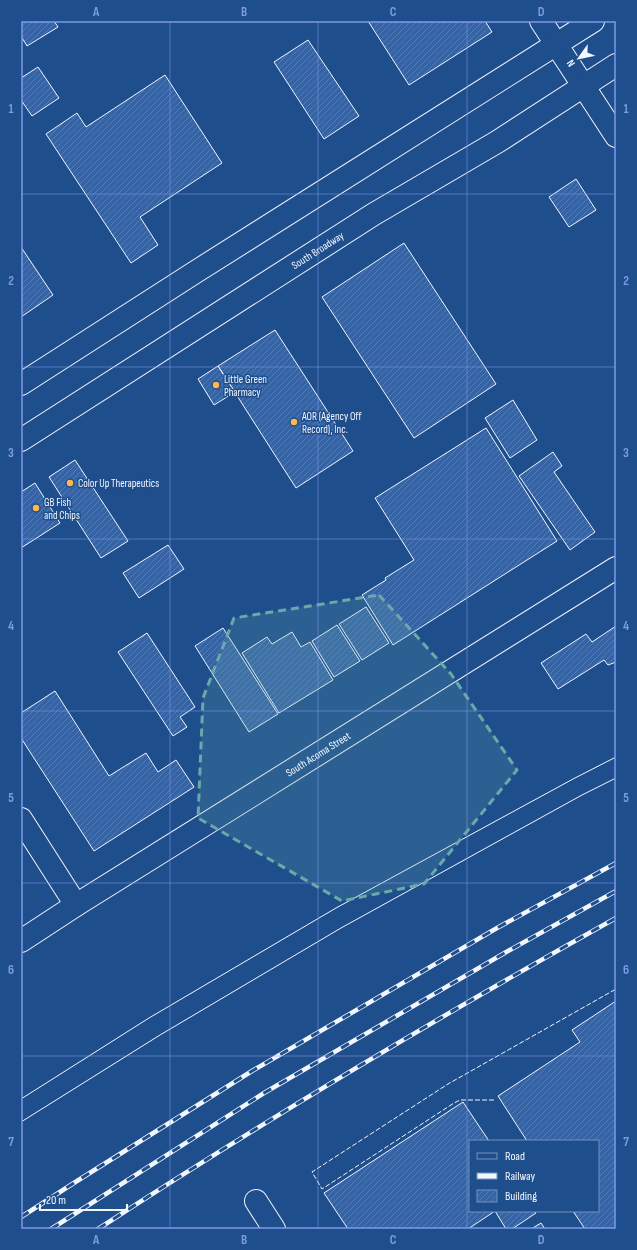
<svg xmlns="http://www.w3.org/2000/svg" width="637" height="1250" font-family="'Sofia Sans Condensed',sans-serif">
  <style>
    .building { fill: url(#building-hatch); stroke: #f2f6ff }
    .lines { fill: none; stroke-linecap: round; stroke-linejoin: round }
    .minor-casing { stroke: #f2f6ff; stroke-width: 24 }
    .primary-casing { stroke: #f2f6ff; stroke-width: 24 }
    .minor { stroke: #1f4e8c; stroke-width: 22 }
    .primary { stroke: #1f4e8c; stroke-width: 22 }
    .tram { stroke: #f2f6ff; stroke-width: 1 }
    .rail-casing { stroke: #f2f6ff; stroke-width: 4.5 }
    .rail { stroke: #1f4e8c; stroke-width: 3; stroke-dasharray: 9; stroke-linecap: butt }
    .fence { stroke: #f2f6ff; stroke-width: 1; stroke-dasharray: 5 2; stroke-linecap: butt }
    .marked { fill: #6aa9a8; fill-opacity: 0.2; stroke: #6aa9a8; stroke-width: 3; stroke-dasharray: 8 5; stroke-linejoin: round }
    .grid { fill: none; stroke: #7d9aea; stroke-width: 1; stroke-opacity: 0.55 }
    .poi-dot { fill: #ffb74d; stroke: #1f4e8c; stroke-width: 1.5 }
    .labels { text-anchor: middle; stroke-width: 3; stroke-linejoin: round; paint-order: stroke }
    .street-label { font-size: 11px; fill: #f2f6ff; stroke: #1f4e8c }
    .poi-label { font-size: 11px; fill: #f2f6ff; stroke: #1f4e8c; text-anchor: start }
    .neatline { fill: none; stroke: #7d9aea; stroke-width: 1.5 }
    .grid-label { font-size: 13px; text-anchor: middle; font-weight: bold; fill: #7d9aea }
  </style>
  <defs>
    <pattern id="building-hatch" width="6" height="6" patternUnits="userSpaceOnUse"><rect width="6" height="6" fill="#3563a3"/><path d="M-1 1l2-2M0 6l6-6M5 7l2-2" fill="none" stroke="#537ab1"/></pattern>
  </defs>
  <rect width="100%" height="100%" fill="#1f4e8c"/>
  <path class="building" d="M21 21H54L58 27 27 46 21 36Z
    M368 21H485L492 32 409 85Z
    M308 40 359 116 324 139 274 62Z
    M38 67 59 98 32 116 21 100V78Z
    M165 75 222 163 140 217 158 245 131 263 46 134 77 113 86 127Z
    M576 179 596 210 569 227 549 197Z
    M404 243 496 384 414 438 322 297Z
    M21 247 53 295 21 317Z
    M275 330 353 451 296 488 218 366Z
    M218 366 235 392 214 405 198 379Z
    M513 400 537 440 510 458 485 418Z
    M486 428 557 541 393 645 362 595 386 580 385 578 414 560 375 498Z
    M553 452 562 466 554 472 595 532 570 550 519 476Z
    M75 460 128 541 101 558 49 477Z
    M35 483 60 523 21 548V492Z
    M168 545 184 569 139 598 123 573Z
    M366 607 389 643 362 660 339 624Z
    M337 625 360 661 334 677 312 641Z
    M616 626V662L608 665 604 660 558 689 541 663 586 634 592 642Z
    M223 628 278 714 249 732 195 646Z
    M292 632 301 647 310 642 333 680 279 713 242 653 267 637 272 644Z
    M147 633 195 707 180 717 187 727 173 736 118 652Z
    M55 691 109 776 146 753 158 772 176 760 194 787 94 851 21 738V713Z
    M616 1001V1229H585L573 1211H598V1141H527L498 1096 580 1042 572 1030Z
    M463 1102 489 1141H470V1211H534L536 1213 512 1229H506L495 1211 468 1229H348L324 1193Z
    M541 1223 545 1229H531Z"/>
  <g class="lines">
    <g class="minor-casing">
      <g id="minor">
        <path d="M541 21 616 136"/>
        <path d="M21 819 76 905"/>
        <path id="s1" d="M21 941 76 905 616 568"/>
        <path d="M256 1201 274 1229"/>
      </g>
    </g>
    <g class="primary-casing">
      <g id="primary">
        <path d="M21 384 197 271 593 21"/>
        <path id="s2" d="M21 440 374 214 497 142 616 65"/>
      </g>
    </g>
    <use href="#minor" class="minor"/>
    <use href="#primary" class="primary"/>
    <path class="tram" d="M21 1099 149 1018 336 908 573 779 616 757
      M21 1122 160 1035 341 928 582 795 616 778"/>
    <g class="rail-casing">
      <path id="rail" d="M21 1217 77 1181 252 1071 497 928 616 863
        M51 1229 264 1093 508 951 616 891
        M98 1229C267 1119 440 1016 616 918"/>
    </g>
    <use href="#rail" class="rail"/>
    <path class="fence" d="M494 1100H460L454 1103 322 1189 312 1172 448 1084 616 989"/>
  </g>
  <path class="marked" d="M379 595 451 674 517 770 424 884 342 901 198 818 203 698 234 618Z"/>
  <path class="grid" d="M170 21V1229M318 21V1229M467 21V1229M21 194H616M21 367H616M21 539H616M21 711H616M21 883H616M21 1056H616"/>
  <g class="poi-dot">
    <circle cx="216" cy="385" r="4"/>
    <circle cx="294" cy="422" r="4"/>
    <circle cx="70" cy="483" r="4"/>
    <circle cx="36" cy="508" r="4"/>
  </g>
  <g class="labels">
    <g class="street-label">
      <text dy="4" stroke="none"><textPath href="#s2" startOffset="352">South Broadway</textPath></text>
      <text dy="4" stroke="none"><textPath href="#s1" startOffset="351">South Acoma Street</textPath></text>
    </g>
    <g class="poi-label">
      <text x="224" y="383">Little Green<tspan x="224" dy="13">Pharmacy</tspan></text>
      <text x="302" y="420">AOR (Agency Off<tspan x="302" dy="13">Record), Inc.</tspan></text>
      <text x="78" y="487">Color Up Therapeutics</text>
      <text x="44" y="506">GB Fish<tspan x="44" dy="13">and Chips</tspan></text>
    </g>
  </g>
  <rect width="637" height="1250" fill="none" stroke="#1f4e8c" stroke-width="44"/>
  <rect x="469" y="1140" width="130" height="72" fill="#1f4e8c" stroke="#7391ba"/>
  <rect x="477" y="1153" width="20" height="6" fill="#1f4e8c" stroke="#7391ba"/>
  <text x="505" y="1160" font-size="12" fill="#f2f6ff">Road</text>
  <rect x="477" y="1173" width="20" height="6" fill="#f2f6ff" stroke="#7391ba"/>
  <text x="505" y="1180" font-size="12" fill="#f2f6ff">Railway</text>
  <rect x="477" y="1190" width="20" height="12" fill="url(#building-hatch)" stroke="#7391ba"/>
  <text x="505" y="1200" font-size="12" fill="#f2f6ff">Building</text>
  <g transform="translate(579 58) rotate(237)" stroke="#1f4e8c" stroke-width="3" paint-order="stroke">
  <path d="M0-3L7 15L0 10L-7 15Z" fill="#f2f6ff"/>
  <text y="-6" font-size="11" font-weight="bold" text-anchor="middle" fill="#f2f6ff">N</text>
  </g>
  <path d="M40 1204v6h87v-6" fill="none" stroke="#f2f6ff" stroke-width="2"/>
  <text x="46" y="1204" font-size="12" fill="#f2f6ff" stroke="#1f4e8c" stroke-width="3" paint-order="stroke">20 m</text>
  <rect x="22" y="22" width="593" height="1206" class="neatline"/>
  <g class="grid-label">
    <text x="96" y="16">A</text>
    <text x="244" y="16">B</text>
    <text x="393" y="16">C</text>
    <text x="541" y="16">D</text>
    <text x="11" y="113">1</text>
    <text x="626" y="113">1</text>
    <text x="11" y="285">2</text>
    <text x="626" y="285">2</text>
    <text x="11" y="457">3</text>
    <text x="626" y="457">3</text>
    <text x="11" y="630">4</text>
    <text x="626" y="630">4</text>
    <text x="11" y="802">5</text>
    <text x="626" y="802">5</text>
    <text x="11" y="974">6</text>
    <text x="626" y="974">6</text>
    <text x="11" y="1146">7</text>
    <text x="626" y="1146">7</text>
    <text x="96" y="1244">A</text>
    <text x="244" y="1244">B</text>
    <text x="393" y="1244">C</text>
    <text x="541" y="1244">D</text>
  </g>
</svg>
